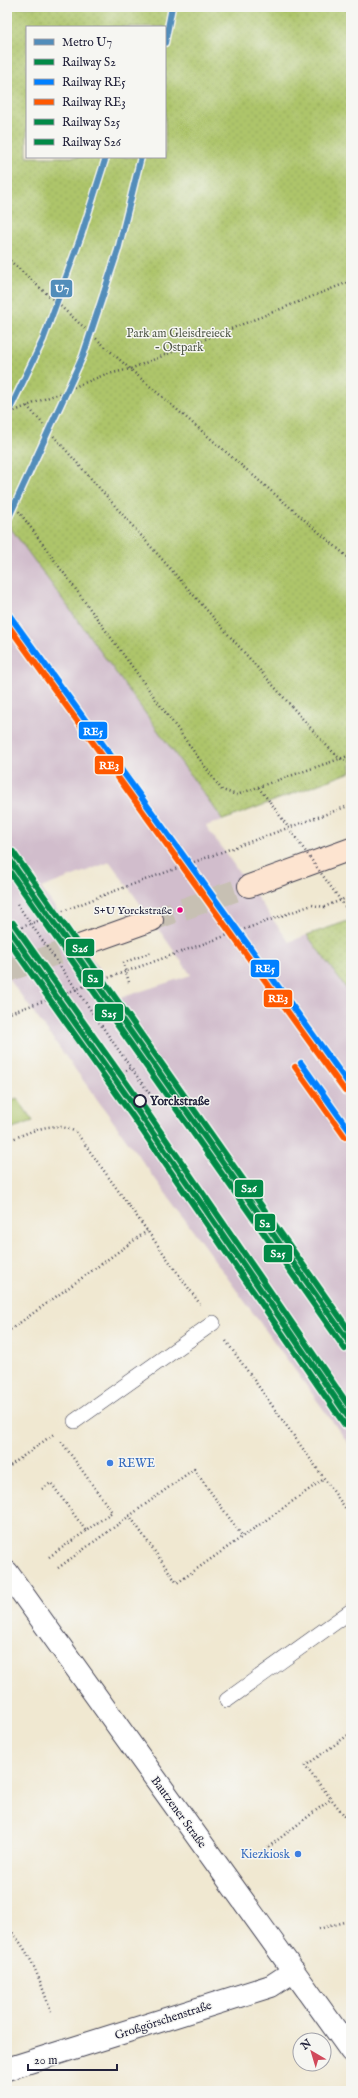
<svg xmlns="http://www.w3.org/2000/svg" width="358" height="2098" font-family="'IM FELL English',serif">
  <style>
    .railway { fill: #d1bdcc; fill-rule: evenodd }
    .green { fill: #adc56a; stroke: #687452 }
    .park { fill: url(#park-dots); stroke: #687452; fill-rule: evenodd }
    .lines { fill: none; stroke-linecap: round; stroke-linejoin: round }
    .secondary-tunnel { stroke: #c7c0b3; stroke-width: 22; stroke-dasharray: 22 11; stroke-linecap: butt }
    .service-casing { stroke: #414052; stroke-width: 16 }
    .minor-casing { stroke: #414052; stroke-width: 24 }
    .secondary-casing { stroke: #414052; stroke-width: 24 }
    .path { stroke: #414052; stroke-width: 2.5; stroke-dasharray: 1 3; stroke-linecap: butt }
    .service { stroke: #fff; stroke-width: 15 }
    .minor { stroke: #fff; stroke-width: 22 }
    .secondary { stroke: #fde4d0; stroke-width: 22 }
    .path-bridge { stroke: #414052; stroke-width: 2.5; stroke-dasharray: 1 3; stroke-linecap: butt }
    .rail-1-casing { stroke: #f6f6f2; stroke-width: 9 }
    .rail-2-casing { stroke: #f6f6f2; stroke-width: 9 }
    .rail-3-casing { stroke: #f6f6f2; stroke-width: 9 }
    .rail-4-casing { stroke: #f6f6f2; stroke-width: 9 }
    .rail-5-casing { stroke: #f6f6f2; stroke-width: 9 }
    .rail-1 { stroke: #018a47; stroke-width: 6 }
    .rail-2 { stroke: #0080ff; stroke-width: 6 }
    .rail-3 { stroke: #ff5900; stroke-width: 6 }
    .rail-4 { stroke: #018a47; stroke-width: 6 }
    .rail-5 { stroke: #018a47; stroke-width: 6 }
    .metro-1-casing { stroke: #f6f6f2; stroke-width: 9 }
    .metro-1 { stroke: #528dba; stroke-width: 6 }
    .bus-dot { fill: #e5007d; stroke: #f6f6f2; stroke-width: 1.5 }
    .stop-dot { fill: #f6f6f2; stroke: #22223b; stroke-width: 2 }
    .shop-dot { fill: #3f7fe0; stroke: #f6f6f2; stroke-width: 1.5 }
    .labels { text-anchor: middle; stroke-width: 3; stroke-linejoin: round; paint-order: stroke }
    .bus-label { font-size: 11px; fill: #22223b; stroke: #f6f6f2; text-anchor: end }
    .park-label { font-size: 12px; fill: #535b4b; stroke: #f6f6f2 }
    .stop-label { font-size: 12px; font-weight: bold; fill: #22223b; stroke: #f6f6f2; text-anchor: start }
    .shop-label { font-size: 12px; fill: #366cbe; stroke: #f6f6f2; text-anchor: start }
    .street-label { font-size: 12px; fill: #22223b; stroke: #f6f6f2 }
    .line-badge { stroke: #f6f6f2; stroke-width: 1.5 }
    .badge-label { font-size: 11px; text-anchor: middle; font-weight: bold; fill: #fff }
  </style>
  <defs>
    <pattern id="park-dots" width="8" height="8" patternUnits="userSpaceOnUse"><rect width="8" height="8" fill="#adc56a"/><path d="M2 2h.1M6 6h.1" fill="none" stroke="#95a95d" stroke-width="1.8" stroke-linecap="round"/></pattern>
  </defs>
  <rect width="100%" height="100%" fill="#f6f6f2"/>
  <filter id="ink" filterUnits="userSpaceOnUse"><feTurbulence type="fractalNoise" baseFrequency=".025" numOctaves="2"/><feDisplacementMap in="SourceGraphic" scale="8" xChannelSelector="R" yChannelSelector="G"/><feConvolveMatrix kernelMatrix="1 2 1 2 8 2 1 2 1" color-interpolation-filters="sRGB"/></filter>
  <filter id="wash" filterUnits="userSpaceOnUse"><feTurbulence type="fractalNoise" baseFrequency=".012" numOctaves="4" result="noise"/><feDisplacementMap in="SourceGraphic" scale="16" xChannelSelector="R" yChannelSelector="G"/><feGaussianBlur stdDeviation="0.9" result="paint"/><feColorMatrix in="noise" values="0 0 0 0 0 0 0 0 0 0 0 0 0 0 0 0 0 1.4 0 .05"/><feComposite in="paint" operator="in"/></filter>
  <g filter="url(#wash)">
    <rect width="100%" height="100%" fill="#f0e8d1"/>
    <path class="railway" d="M7 523 223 820 206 826 289 942 307 935 351 995V1447L7 976ZM110 862 152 920 191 975 120 998 41 888Z"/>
    <path class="green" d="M17 1098 33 1121 7 1130V1102Z"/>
    <path class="park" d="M7 7H351V772L223 820 7 523ZM27 27H165V157H27Z
      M351 920V995L307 935Z"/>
  </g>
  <g filter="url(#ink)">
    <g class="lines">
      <path class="secondary-tunnel" d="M152 920 249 886
        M7 971 82 945"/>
      <g class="service-casing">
        <path id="service" d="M75 1421 213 1323
          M227 1700 351 1611"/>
      </g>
      <g class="minor-casing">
        <path id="minor" d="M7 1572 351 2051
          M7 2069 271 1986 294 1971"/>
      </g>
      <g class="secondary-casing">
        <path id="secondary" d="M249 886 351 849
          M82 945 152 920"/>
      </g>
      <path class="path" d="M7 258 130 369 351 560
        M27 406 323 742 339 758 351 763
        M7 414 104 375 130 369 351 281
        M7 495 222 790 237 795 258 787 270 802
        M258 787 351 755
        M7 933 109 893 351 805
        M129 982 123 963 152 952
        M7 1014 312 905 324 907 351 896
        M126 1071 131 1068 150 1094
        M7 1141C32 1132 51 1119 76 1132L200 1304
        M7 1332 147 1231
        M226 1341 351 1516
        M7 1468 55 1433
        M42 1489 51 1483 86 1531 112 1512 61 1441
        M129 1515 177 1583 324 1479
        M49 1557 86 1531
        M58 1568 194 1469 243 1537
        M351 1733 305 1766 348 1820 351 1819
        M262 1852 331 1799
        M7 1927C31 1951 40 1981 51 2012
        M319 1929 351 1920"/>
      <use href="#service" class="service"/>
      <use href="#minor" class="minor"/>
      <use href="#secondary" class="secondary"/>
      <path class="path-bridge" d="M270 802 351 915
        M17 904 131 1068"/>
      <g class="rail-1-casing">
        <path id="rail-1" d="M7 856 351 1345
          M7 927 139 1113 351 1421"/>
      </g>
      <g class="rail-2-casing">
        <path id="rail-2" d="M7 612 351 1087
          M301 1063 351 1133"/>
      </g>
      <g class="rail-3-casing">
        <path id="rail-3" d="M7 624 345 1091
          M295 1067 345 1137"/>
      </g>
      <g class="rail-4-casing">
        <path id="rail-4" d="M7 868 345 1349
          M7 939 133 1117 345 1425"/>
      </g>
      <g class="rail-5-casing">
        <path id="rail-5" d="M13 852 351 1333
          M13 923 145 1109 351 1409"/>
      </g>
      <use href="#rail-1" class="rail-1"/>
      <use href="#rail-2" class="rail-2"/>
      <use href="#rail-3" class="rail-3"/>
      <use href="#rail-4" class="rail-4"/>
      <use href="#rail-5" class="rail-5"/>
      <g class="metro-1-casing">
        <path id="metro-1" d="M165 43 172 7
          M7 415 43 340 81 236 106 157
          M7 521 83 356 118 250 141 157"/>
      </g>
      <use href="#metro-1" class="metro-1"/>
    </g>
  </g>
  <circle class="bus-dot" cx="180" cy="910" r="3.5"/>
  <circle class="stop-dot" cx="140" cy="1101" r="6"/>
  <g class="shop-dot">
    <circle cx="110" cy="1463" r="4"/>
    <circle cx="298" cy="1854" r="4"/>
  </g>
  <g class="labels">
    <g class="bus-label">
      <text x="172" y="914">S+U Yorckstraße</text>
    </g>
    <g class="park-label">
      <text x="179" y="337">Park am Gleisdreieck<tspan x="179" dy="14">- Ostpark</tspan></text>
    </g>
    <g class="stop-label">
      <text x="150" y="1105">Yorckstraße</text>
    </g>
    <g class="shop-label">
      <text x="118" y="1467">REWE</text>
      <text x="290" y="1858" text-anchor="end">Kiezkiosk</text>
    </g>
    <g class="street-label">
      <text transform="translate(179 1812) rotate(54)" y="4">Bautzener Straße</text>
      <text transform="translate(163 2020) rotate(-18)" y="4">Großgörschenstraße</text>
    </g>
  </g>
  <g class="line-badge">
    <rect x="50" y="279" width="23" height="19" rx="4" fill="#528dba"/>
    <rect x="78" y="721" width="30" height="19" rx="4" fill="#0080ff"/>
    <rect x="94" y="755" width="30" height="20" rx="4" fill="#ff5900"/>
    <rect x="65" y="938" width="30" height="19" rx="4" fill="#018a47"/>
    <rect x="250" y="959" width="30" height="19" rx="4" fill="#0080ff"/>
    <rect x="82" y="969" width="22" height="19" rx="4" fill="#018a47"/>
    <rect x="263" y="989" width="30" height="19" rx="4" fill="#ff5900"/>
    <rect x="94" y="1003" width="30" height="19" rx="4" fill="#018a47"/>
    <rect x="234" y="1179" width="30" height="19" rx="4" fill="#018a47"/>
    <rect x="254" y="1213" width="22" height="19" rx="4" fill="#018a47"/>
    <rect x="263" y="1244" width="30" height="19" rx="4" fill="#018a47"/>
  </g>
  <g class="badge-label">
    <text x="62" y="292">U7</text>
    <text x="93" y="735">RE5</text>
    <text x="109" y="769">RE3</text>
    <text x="80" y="952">S26</text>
    <text x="265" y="972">RE5</text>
    <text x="93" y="982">S2</text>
    <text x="278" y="1002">RE3</text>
    <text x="109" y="1017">S25</text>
    <text x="249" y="1192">S26</text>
    <text x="265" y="1227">S2</text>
    <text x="278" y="1257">S25</text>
  </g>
  <rect width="358" height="2098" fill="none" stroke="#f6f6f2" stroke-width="24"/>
  <rect x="26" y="26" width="140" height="132" fill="#f6f6f2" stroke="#a1a1a9"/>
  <rect x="34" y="39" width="20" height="6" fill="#528dba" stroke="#a1a1a9"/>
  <text x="62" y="46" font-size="12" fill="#22223b">Metro U7</text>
  <rect x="34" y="59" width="20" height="6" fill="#018a47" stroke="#a1a1a9"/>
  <text x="62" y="66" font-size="12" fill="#22223b">Railway S2</text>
  <rect x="34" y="79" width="20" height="6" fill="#0080ff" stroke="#a1a1a9"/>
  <text x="62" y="86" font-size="12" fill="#22223b">Railway RE5</text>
  <rect x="34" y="99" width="20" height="6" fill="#ff5900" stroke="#a1a1a9"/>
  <text x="62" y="106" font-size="12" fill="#22223b">Railway RE3</text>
  <rect x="34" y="119" width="20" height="6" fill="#018a47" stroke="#a1a1a9"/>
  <text x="62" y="126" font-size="12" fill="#22223b">Railway S25</text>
  <rect x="34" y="139" width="20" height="6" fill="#018a47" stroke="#a1a1a9"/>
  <text x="62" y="146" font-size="12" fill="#22223b">Railway S26</text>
  <g transform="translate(312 2052) rotate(322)"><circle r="19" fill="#f6f6f2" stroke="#a1a1a9"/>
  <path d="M0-3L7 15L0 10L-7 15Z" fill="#d1495b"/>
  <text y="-6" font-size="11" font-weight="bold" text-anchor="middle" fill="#22223b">N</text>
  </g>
  <path d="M28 2064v6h89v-6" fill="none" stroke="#22223b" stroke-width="2"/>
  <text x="34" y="2064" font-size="12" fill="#22223b" stroke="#f6f6f2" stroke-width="3" paint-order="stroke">20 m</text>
</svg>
